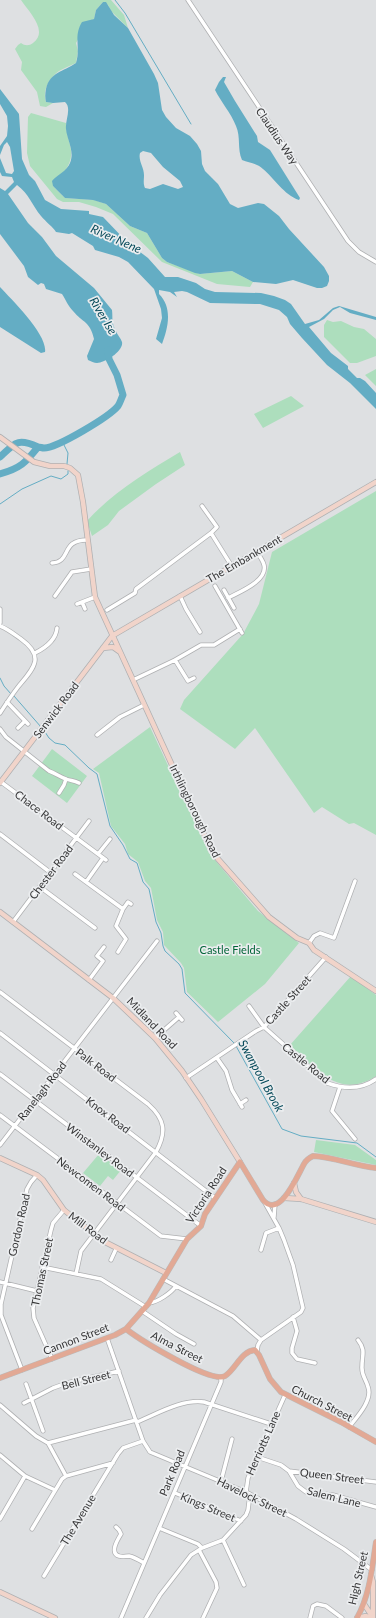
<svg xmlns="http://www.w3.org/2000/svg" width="376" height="1618" font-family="Lato,sans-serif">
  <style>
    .green { fill: #addebd }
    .water { fill: #64adc4; fill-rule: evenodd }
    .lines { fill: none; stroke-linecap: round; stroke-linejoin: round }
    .stream { stroke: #64adc4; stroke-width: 1 }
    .river { stroke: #64adc4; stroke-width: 7 }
    .street-casing { stroke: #afb0b2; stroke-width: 5 }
    .secondary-casing { stroke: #afb0b2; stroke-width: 6 }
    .primary-casing { stroke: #bbb; stroke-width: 6 }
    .street { stroke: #fff; stroke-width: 3.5 }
    .secondary { stroke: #f1d4ca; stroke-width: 4.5 }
    .primary { stroke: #e2a995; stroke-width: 5 }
    .labels { text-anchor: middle; stroke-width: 3.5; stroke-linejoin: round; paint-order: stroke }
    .street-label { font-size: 11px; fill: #373738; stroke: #ebedef }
    .park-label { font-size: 11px; fill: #006437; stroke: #ebedef }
    .water-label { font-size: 12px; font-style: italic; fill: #074a5a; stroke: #ebedef }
  </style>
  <rect width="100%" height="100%" fill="#dee0e2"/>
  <path class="green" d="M21 0H111L124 15 128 28 111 11 108 5 103 2 96 10 94 19 89 21 76 43 78 51 76 63C70 66 64 68 59 71 49 78 42 91 46 102L53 103 46 107 40 106 37 92 21 70 22 62 15 49 18 45 21 43C25 46 29 46 33 43 49 31 29 12 21 0Z
    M31 113 66 123C66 131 68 137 70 145 75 164 63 172 53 186L65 198 94 200 106 204 130 226 147 233 162 258 167 262 200 274 232 271 253 282 250 287 217 284 162 262 113 214 96 207 79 202H63L57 199 30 166 27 153 28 117Z
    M327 320 333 322 341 321 354 327 364 329 376 339V356L357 363H350L324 337V325Z
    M376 369V386L365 375Z
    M291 396 304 406 263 428 254 414Z
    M180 452 185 465 156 484 119 511 108 525 92 536 87 521C113 492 147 472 180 452Z
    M376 491V835L354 823 349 824 322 807 314 813 255 728 235 749 180 709 184 700 243 634 259 604 272 552Z
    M150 727 209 853 258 911 299 943 265 984 218 1022 187 992 184 968 181 963 164 945 163 932 157 920 151 888 145 881 138 862 128 854 125 844 111 826 99 773 93 769Z
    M52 749 87 776 67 803 32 776Z
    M351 976 376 995V1076C340 1100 315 1069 290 1045Z
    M316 1140 355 1145 376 1160V1165L314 1152Z
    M99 1154 121 1170 113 1180 108 1176 100 1186 83 1173Z"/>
  <path class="water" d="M103 2H106L114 15 128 28 154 74 158 83 162 110 166 117 176 128 190 136 197 144 201 151 202 164 205 171 218 184 230 204 238 208 258 203 264 204 279 216 289 229 324 267 329 276V281L327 286 322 288H317L293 280 276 284 253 282 232 271 200 274 195 273 167 262 162 258 147 233 130 226 106 204 93 200 65 198 53 186 52 181C57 175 67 171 70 163 75 151 67 140 66 129 65 120 72 108 65 102L53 103 46 102C45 98 45 94 46 89 50 72 63 72 76 63 81 47 73 37 82 22L94 19 96 10ZM143 151 151 153 163 167 180 181 183 187 178 189 163 184 150 189 145 188C143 183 144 181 144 175 144 167 138 161 140 153Z
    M223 77H226L224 82 235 101 257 136 258 142 270 150 300 198 299 200C284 195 274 178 263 169 257 163 249 163 242 160 237 149 241 137 236 126 231 113 221 102 215 90L219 82Z
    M0 89 19 114 22 159 29 175 35 181 45 200 61 209 89 211V214L103 217 127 242 148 258 165 277H178L196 283 205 289 215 292 261 293 274 296 285 300 291 304 305 324 319 320 333 308 339 306 376 317V320L350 313 340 307 333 310 324 319 309 327 331 353 348 366V369L357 378H360L365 381 376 393V409L350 383 327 365 302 338 290 324 287 317 279 310 260 304 210 303 187 292 182 291 174 292 177 297 170 292 159 290V294C173 308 168 328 162 344L156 339 162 318 161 309 154 289 128 262 119 257 95 250 93 246 72 233 69 234 56 232C53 227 46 222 41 216 32 205 29 194 17 185L8 194 28 223 42 237 56 256 94 288 112 310C113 319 111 322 116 331 117 335 121 338 122 342 124 351 105 363 97 363 94 363 91 361 88 360L87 356 94 339C90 321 83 323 73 311 68 306 66 300 62 294L46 289 44 284 41 283 38 285 28 277 24 266 0 234V188L5 191 14 182 12 177 2 176 0 172V158L6 173 12 174 14 171 10 147 7 142 4 145 0 155V146L7 136 8 126 7 116 0 104Z
    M0 287C12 300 48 335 45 352L41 353 0 327Z"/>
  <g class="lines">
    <path class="stream" d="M115 0 125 13 191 124
      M62 441 68 453 67 464
      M0 504 22 489 51 476 61 479 68 474V471
      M0 678 4 686 11 694
      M14 696 41 727
      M43 729 49 738 55 743 65 745 89 768 97 774 110 826 123 845 130 859 137 863 143 882 149 889 156 922 161 933 163 946 165 951 179 964 182 969 185 993 234 1043
      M236 1046 282 1129 301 1136 357 1143 376 1157"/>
    <path class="river" d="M0 457C16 442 18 438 38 447
      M0 474C21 468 25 463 38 447 40 447 42 448 44 448 57 448 109 417 118 406 120 403 121 399 123 395L117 375 109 359 108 350"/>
    <g class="street-casing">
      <path id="street" d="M188 0 348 241 359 252 376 262
        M211 533 231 565
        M52 563C72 562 60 540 87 540
        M215 586 242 633
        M224 590 234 608
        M55 596 72 572 91 569
        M180 596 186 609 200 632
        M228 598C239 592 268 581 264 565 263 561 259 555 256 551
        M82 602 85 609
        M77 604 95 597
        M0 609V623
        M107 610 135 593 136 589 211 533 217 527 202 506
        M0 626C8 629 14 634 21 639 46 657 33 669 18 687 11 696 6 704 0 713
        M35 653C45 648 56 640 57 628
        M175 660 188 681 194 678
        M133 680 175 660 201 645H214L240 629
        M7 702 28 724
        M18 728 25 721
        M0 729 6 737 49 771C55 773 60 777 66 779 71 781 74 780 79 783
        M97 735 120 717 144 705
        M1 782 106 860
        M59 793 64 785 66 779
        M0 834 51 873
        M98 854 110 839
        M75 874 123 909
        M86 882 103 858
        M40 887 95 928
        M13 922 89 821
        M309 943 314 936 320 933 334 938 355 881
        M118 952 126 939 116 926 123 909 128 902 131 904
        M89 980 103 961 97 956 104 947
        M0 992 148 1104C165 1119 167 1132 156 1152L81 1251 76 1274
        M249 1006 264 1027 327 1083C344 1089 361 1090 376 1079
        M176 1013 182 1020
        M0 1033 215 1198
        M155 1038 179 1017
        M217 1058 226 1071 232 1090 242 1107
        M0 1074 201 1226
        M186 1078 256 1031 264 1027 326 957
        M340 1087 332 1111 355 1139
        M240 1104 246 1100
        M0 1115 161 1236 187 1239
        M0 1145 157 941
        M274 1217 275 1204
        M261 1250 266 1233 279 1228
        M111 1260 116 1249
        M42 1267 101 1279 146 1307
        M163 1279 233 1316 261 1340
        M0 1282 37 1291
        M149 1303C158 1302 171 1293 176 1286
        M142 1311 176 1334 194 1344
        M293 1317 297 1331 292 1348V1353L297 1359 315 1363
        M107 1338 143 1441 150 1452 246 1492 296 1519 344 1549 372 1570
        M257 1351 258 1345 261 1340 301 1312 303 1308 293 1265 284 1240 279 1228 265 1203
        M52 1359 34 1318 33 1308 51 1230 53 1223 64 1210
        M22 1370 1 1315V1304L27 1189 31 1182 37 1175
        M26 1384 43 1431
        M24 1403 53 1388 67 1383 119 1371
        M0 1405 36 1436 48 1443 136 1420
        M137 1422C157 1414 181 1399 204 1402L271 1424
        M349 1427C357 1417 373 1400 368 1387 366 1379 361 1375 362 1366 362 1355 366 1350 358 1340
        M48 1443 66 1476
        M0 1455 25 1476 55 1490
        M257 1457 281 1465 289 1471 298 1486 306 1492 333 1495 376 1507
        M289 1471 376 1482
        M221 1481 232 1439
        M246 1492 248 1478 285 1395
        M175 1493 241 1521
        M0 1519 25 1476
        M116 1527 119 1530 121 1534C118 1539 109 1553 119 1556 122 1557 126 1556 129 1556 134 1557 139 1560 144 1563
        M159 1528 198 1544 202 1548
        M32 1529 62 1479 66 1476 113 1463
        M223 1540 244 1585
        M199 1550 216 1582 217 1588 203 1618
        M44 1576 118 1454 123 1448 143 1441
        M121 1618 221 1382V1377
        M146 1618 160 1595 191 1555 202 1548 223 1540 246 1515 248 1510 250 1494
        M310 1618 313 1606 317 1604 326 1606 342 1618"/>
    </g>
    <g class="secondary-casing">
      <path id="secondary" d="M0 437 34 462 50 466H64L70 468 78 475 83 502 95 597 183 789 211 849 218 859 269 917 297 938 309 943 314 950 376 991
        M103 648 113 647 120 652
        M0 783 112 636 376 482
        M0 912 113 998 155 1038 182 1071 201 1099 240 1162
        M0 1158 37 1175 43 1180 64 1210 103 1241 166 1273
        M294 1183 296 1192 301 1199
        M284 1198 301 1199 376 1222
        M371 1575 373 1582V1618
        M0 1592 55 1618
        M364 1604 372 1616
        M357 1618 366 1616 370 1618"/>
    </g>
    <g class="primary-casing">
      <path id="primary" d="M126 1329C139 1339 211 1384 225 1376 236 1369 241 1351 255 1350L259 1355 270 1379 281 1392 341 1422 376 1442
        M0 1378 115 1335 126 1329 149 1303 187 1239 201 1226 205 1214 240 1162 263 1200C280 1220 298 1174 304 1164 306 1160 309 1158 313 1156 334 1157 355 1166 376 1168
        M357 1618C370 1595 372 1567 376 1542"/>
    </g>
    <use href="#street" class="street"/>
    <use href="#secondary" class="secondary"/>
    <use href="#primary" class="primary"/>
  </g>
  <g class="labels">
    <g class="street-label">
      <text transform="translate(277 136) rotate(56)" y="4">Claudius Way</text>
      <text transform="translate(244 559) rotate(-30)" y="4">The Embankment</text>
      <text transform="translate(56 710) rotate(-53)" y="4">Senwick Road</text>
      <text transform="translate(39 810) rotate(37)" y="4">Chace Road</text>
      <text transform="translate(195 811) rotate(64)" y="4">Irthlingborough Road</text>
      <text transform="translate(51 872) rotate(-53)" y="4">Chester Road</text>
      <text transform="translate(288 1000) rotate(-48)" y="4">Castle Street</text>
      <text transform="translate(152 1023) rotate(46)" y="4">Midland Road</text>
      <text transform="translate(306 1063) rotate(39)" y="4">Castle Road</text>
      <text transform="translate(96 1065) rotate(37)" y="4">Palk Road</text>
      <text transform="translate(42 1091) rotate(-52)" y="4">Ranelagh Road</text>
      <text transform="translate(108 1115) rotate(37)" y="4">Knox Road</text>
      <text transform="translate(100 1150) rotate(37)" y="4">Winstanley Road</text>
      <text transform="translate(91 1184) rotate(37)" y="4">Newcomen Road</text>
      <text transform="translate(206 1195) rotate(-57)" y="4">Victoria Road</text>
      <text transform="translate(19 1225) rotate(-77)" y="4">Gordon Road</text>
      <text transform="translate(88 1228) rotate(37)" y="4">Mill Road</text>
      <text transform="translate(42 1272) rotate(-78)" y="4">Thomas Street</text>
      <text transform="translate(76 1339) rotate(-21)" y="4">Cannon Street</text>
      <text transform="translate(177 1347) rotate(27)" y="4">Alma Street</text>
      <text transform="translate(86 1380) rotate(-14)" y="4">Bell Street</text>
      <text transform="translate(322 1403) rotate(27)" y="4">Church Street</text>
      <text transform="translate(263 1443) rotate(-66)" y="4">Herriotts Lane</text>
      <text transform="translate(172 1473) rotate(-67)" y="4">Park Road</text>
      <text transform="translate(332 1476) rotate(7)" y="4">Queen Street</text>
      <text transform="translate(252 1497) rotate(26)" y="4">Havelock Street</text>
      <text transform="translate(334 1497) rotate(14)" y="4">Salem Lane</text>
      <text transform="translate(208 1507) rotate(23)" y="4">Kings Street</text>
      <text transform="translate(78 1520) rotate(-59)" y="4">The Avenue</text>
      <text transform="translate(358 1578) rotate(-77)" y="4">High Street</text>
    </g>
    <g class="park-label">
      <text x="230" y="954">Castle Fields</text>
    </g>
    <g class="water-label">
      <text transform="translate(116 239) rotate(24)" y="4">River Nene</text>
      <text transform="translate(103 316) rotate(59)" y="4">River Ise</text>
      <text transform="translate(261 1076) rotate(61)" y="4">Swanpool Brook</text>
    </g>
  </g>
</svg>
